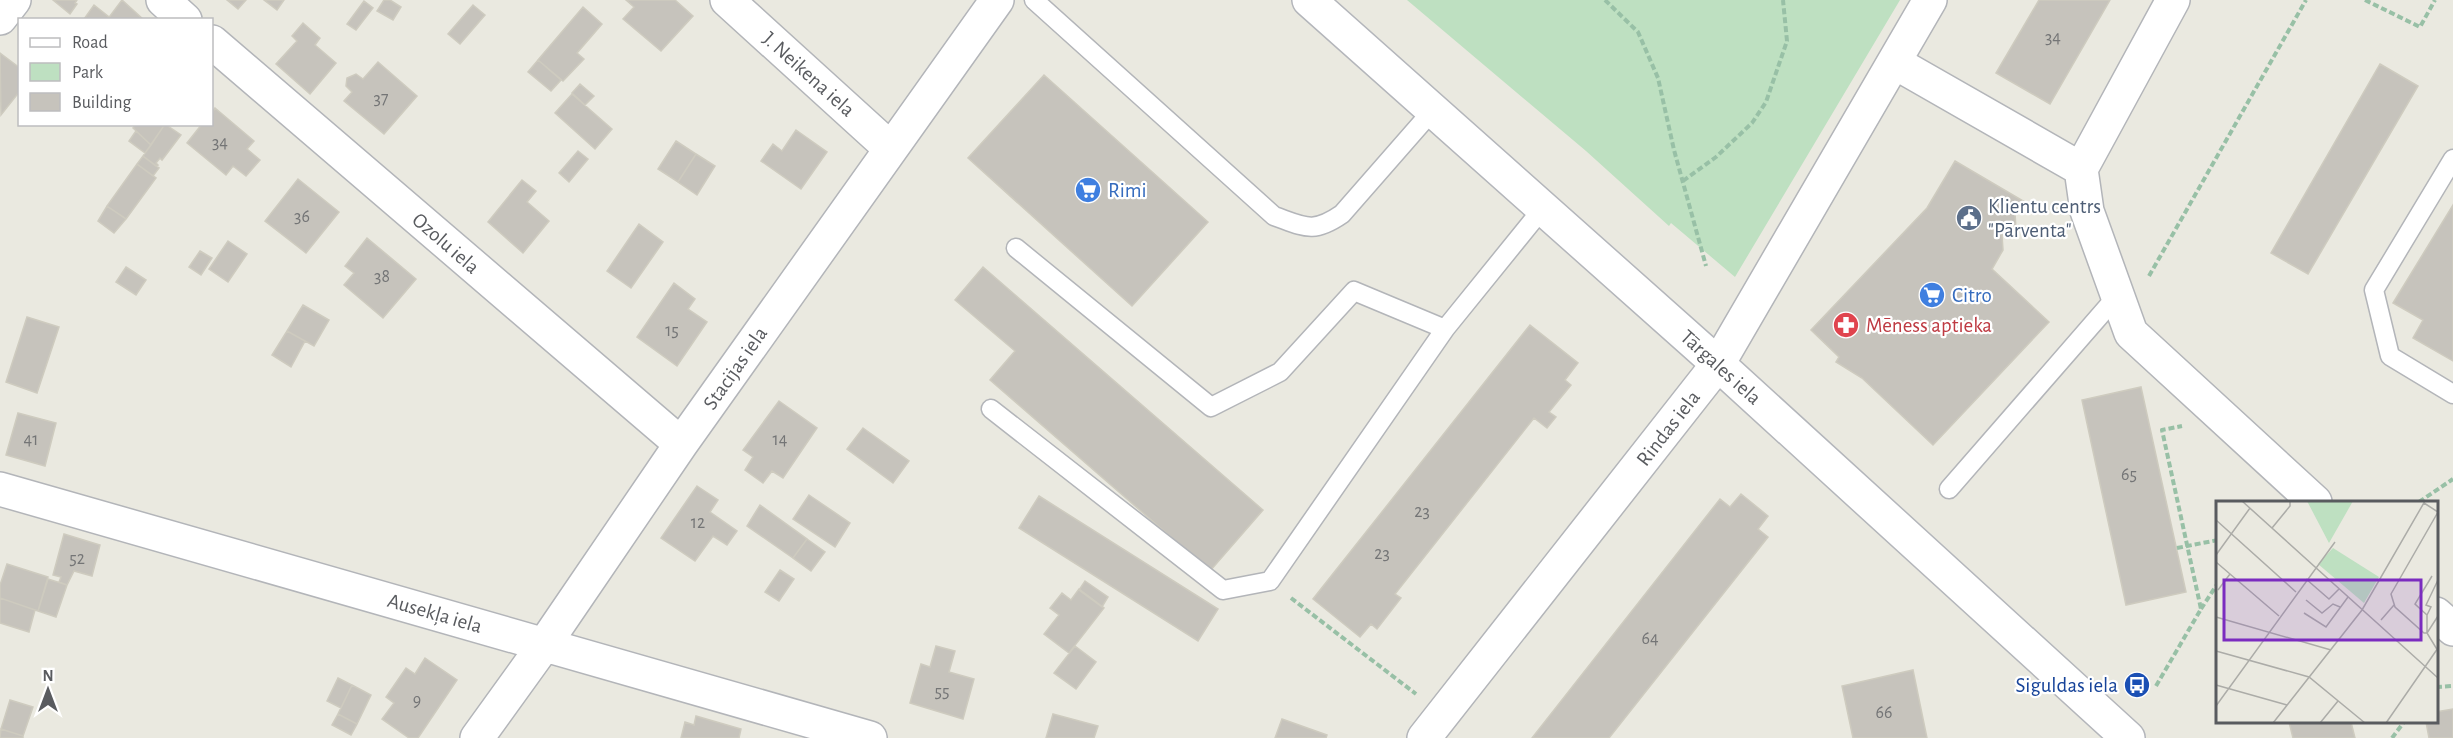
<svg xmlns="http://www.w3.org/2000/svg" width="2453" height="738" font-family="'Alegreya Sans',sans-serif">
  <style>
    .green { fill: #bee0c1 }
    .building { fill: #c6c3bc; stroke: #cecbbf; stroke-width: 1.5 }
    .lines { fill: none; stroke-linecap: round; stroke-linejoin: round }
    .lane-casing { stroke: #b3b5b9; stroke-width: 21 }
    .street-casing { stroke: #b3b5b9; stroke-width: 36 }
    .secondary-casing { stroke: #b4b6bb; stroke-width: 36 }
    .path { stroke: #98c0a6; stroke-width: 4; stroke-dasharray: 6 3; stroke-linecap: butt }
    .lane { stroke: #fff; stroke-width: 18 }
    .street { stroke: #fff; stroke-width: 33 }
    .secondary { stroke: #fff; stroke-width: 33 }
    .labels { text-anchor: middle; stroke-width: 4.5; stroke-linejoin: round; paint-order: stroke }
    .number-label { font-size: 18px; fill: #747576 }
    .street-label { font-size: 21px; fill: #595b5f; stroke: #fff }
    .shop-label { font-size: 21px; fill: #366cbe; stroke: #fff; text-anchor: start }
    .service-label { font-size: 21px; fill: #4e5e75; stroke: #fff; text-anchor: start }
    .health-label { font-size: 21px; fill: #be3a42; stroke: #fff; text-anchor: start }
    .transit-label { font-size: 21px; fill: #164399; stroke: #fff; text-anchor: end }
    .inset-road { fill: none; stroke: #acaca8; stroke-width: 1.5 }
    .view { fill: #7b2cbf; fill-opacity: 0.15; stroke: #7b2cbf; stroke-width: 3 }
    .inset-edge { fill: none; stroke: #595b5f; stroke-width: 3 }
  </style>
  <rect width="100%" height="100%" fill="#eae9e0"/>
  <path class="green" d="M1407 0H1900L1735 277 1671 223 1669 226 1586 151Z"/>
  <path class="building" d="M53 0H77L75 3 77 4 70 14Z
    M122 0 144 20H107Z
    M227 0H246L238 9Z
    M264 0H284L277 10Z
    M384 0H390L401 7 393 20 377 11Z
    M626 0H675L693 16 661 51 623 19 634 7Z
    M2039 0H2110L2050 104 1996 73Z
    M364 1 373 8 356 30 347 24Z
    M94 5 109 17 107 20 84 19Z
    M473 5 485 15 460 44 448 34Z
    M583 7 602 24 577 53 584 59 563 81 538 60Z
    M303 23 320 38 315 45 336 63 310 94 276 64 297 41 292 36Z
    M0 53 20 68V91L1 115Z
    M538 60 561 80 551 91 528 72Z
    M378 62 417 96 384 134 344 101 352 92 346 86 347 78 356 74 363 79Z
    M2380 64 2418 86 2308 274 2271 253Z
    M1044 75 1208 222 1132 306 968 158Z
    M580 84 594 96 585 105 572 93Z
    M572 94 612 129 595 149 555 113Z
    M215 108 254 141 247 149 260 160 246 176 233 166 226 175 187 143 202 124H212V113Z
    M136 124H165L151 145 133 128Z
    M165 124 181 135 162 160 160 158 156 163 158 165 156 166 143 156Z
    M796 130 827 152 801 189 761 161 773 144 782 151Z
    M136 131 151 145 145 153 129 141Z
    M676 141 696 154 678 182 658 169Z
    M578 151 588 159 569 182 559 173Z
    M696 154 715 166 697 195 678 182Z
    M143 156 159 168 153 176 137 164Z
    M1955 161 2030 205 2025 213H2015L2016 229 2013 234 2002 235 2003 250 1992 269 2049 322 1933 445 1862 378 1836 362 1839 357 1811 330 1927 208Z
    M137 164 156 178 126 219 107 206Z
    M298 179 339 212 306 253 265 221Z
    M522 180 536 191 527 202 549 221 523 253 488 222Z
    M2453 205V361L2413 338 2423 320 2393 303Z
    M107 206 126 219 114 233 98 221Z
    M639 224 663 242 631 288 607 271Z
    M367 238 416 279 383 318 344 285 354 273 345 266Z
    M228 241 247 254 228 282 209 269Z
    M200 251 212 258 201 275 189 267Z
    M126 267 146 280 136 295 116 282Z
    M983 267 1263 510 1210 571 990 380 1015 351 955 300Z
    M674 283 695 299 688 309 707 322 677 366 637 337Z
    M303 305 329 320 314 346 287 331Z
    M27 317 59 327 37 393 6 382Z
    M1530 325 1578 363 1565 380 1571 385 1549 412 1556 417 1547 428 1534 418 1395 594 1401 598 1377 629 1371 624 1360 637 1313 599Z
    M287 331 305 341 291 367 272 355Z
    M2141 387 2186 592 2126 605 2082 400Z
    M779 401 817 428 783 478 772 471 763 483 745 470 753 457 743 450Z
    M18 413 56 423 45 466 6 455Z
    M863 428 909 461 893 483 847 449Z
    M697 486 718 500 710 512 737 531 727 545 713 536 695 561 661 538Z
    M1741 494 1768 516 1758 529 1768 537 1609 738H1532L1720 499 1730 507Z
    M809 495 850 523 835 547 793 519Z
    M1039 496 1218 609 1198 641 1019 528Z
    M760 505 807 539 793 558 747 526Z
    M64 534 100 545 92 576 74 571 67 585 59 582 61 577 53 575Z
    M807 539 825 552 811 571 793 558Z
    M7 564 48 577 38 611 0 598V585Z
    M780 570 794 579 779 601 765 592Z
    M48 579 67 585 56 617 38 611Z
    M1085 581 1108 597 1102 607 1079 590Z
    M1079 589 1104 608 1069 653 1044 634 1059 615 1050 608 1062 593 1071 600Z
    M0 598 35 610 29 632 0 623Z
    M936 646 955 651 949 672 974 679 963 719 910 703 921 664 930 667Z
    M1075 646 1096 662 1076 689 1054 673Z
    M425 658 457 680 418 738H409L382 719 394 703 386 697 406 668 415 674Z
    M1913 670 1927 738H1853L1842 686Z
    M338 678 352 685 341 708 327 701Z
    M352 685 371 695 357 724 338 714Z
    M10 700 33 707 23 736 1 729Z
    M2453 709V738H2429L2426 722H2436V712Z
    M338 714 357 724 351 735 332 725Z
    M1053 714 1098 726 1094 738H1046Z
    M696 716 741 729 739 738H681L685 722 694 725Z
    M1282 719 1327 735 1326 738H1275Z
    M2289 722H2351L2355 738H2293Z
    M1 729 23 736V738H0Z"/>
  <g class="lines">
    <g class="lane-casing">
      <path id="lane" d="M1034 0 1274 216C1305 227 1313 234 1342 214L1433 110
        M2453 159 2374 290 2390 356 2453 394
        M1016 248 1211 407 1280 372 1354 291 1445 329
        M991 409 1223 590 1270 581 1445 329 1543 208
        M1949 489 2117 296"/>
    </g>
    <g class="street-casing">
      <path id="street" d="M163 0 185 20
        M727 0 891 149
        M2173 0 2081 169 2087 211 2131 333 2315 502
        M0 18 14 0
        M212 42 681 444
        M1894 62 2081 169
        M0 489 870 738
        M2436 614 2453 629
        M477 738 544 645 681 444 997 0
        M1424 738 1718 364 1930 0"/>
    </g>
    <g class="secondary-casing">
      <path id="secondary" d="M1309 0 1718 364 2128 738"/>
    </g>
    <path class="path" d="M1605 0 1638 32 1658 78 1674 150 1706 266
      M2365 0 2420 27 2435 0
      M1683 181 1716 157 1752 123 1766 102 1787 41 1783 0
      M2149 276 2306 0
      M2419 502 2453 479
      M2177 548 2218 540
      M1291 598 1416 694
      M2201 609 2218 583
      M2156 686 2201 609 2162 430 2182 426
      M2436 687 2453 686
      M2392 738 2404 722"/>
    <use href="#lane" class="lane"/>
    <use href="#street" class="street"/>
    <use href="#secondary" class="secondary"/>
  </g>
  <defs>
    <g id="supermarket-disc" transform="scale(1.35)"><circle r="9.5" fill="#3f7fe0" stroke="#fff"/><path d="M-6-5.5h2.5l.6 2H6L4.5 2H-2.5L-4.4-4H-6ZM-1.5 3.2a1.3 1.3 0 1 0 .1 0ZM3 3.2a1.3 1.3 0 1 0 .1 0Z" fill="#fff"/></g>
    <g id="civic-disc" transform="scale(1.35)"><circle r="9.5" fill="#5c6f8a" stroke="#fff"/><path d="M-.6-6.5H3V-4.5H.6V-3L4-1V1h2V6H-6V1h2V-1L-.6-3ZM-1.2 2.5V6h2.4V2.5Z" fill="#fff"/></g>
    <g id="pharmacy-disc" transform="scale(1.35)"><circle r="9.5" fill="#e0444e" stroke="#fff"/><path d="M-2-6h4v4h4v4h-4v4h-4v-4h-4v-4h4Z" fill="#fff"/></g>
    <g id="bus-disc" transform="scale(1.35)"><circle r="9.5" fill="#1a4fb4" stroke="#fff"/><path d="M-5-6H5V4H4V6H2V4H-2V6H-4V4H-5ZM-3.5-4V0h7V-4ZM-3.5 1.2v1.5H-2V1.2ZM2 1.2v1.5H3.5V1.2Z" fill="#fff"/></g>
  </defs>
  <g fill-rule="evenodd">
    <use href="#supermarket-disc" x="1088" y="190"/>
    <use href="#civic-disc" x="1969" y="218"/>
    <use href="#supermarket-disc" x="1932" y="295"/>
    <use href="#pharmacy-disc" x="1846" y="325"/>
    <use href="#bus-disc" x="2137" y="685"/>
  </g>
  <g class="labels">
    <g class="number-label">
      <text x="2053" y="43">34</text>
      <text x="381" y="104">37</text>
      <text x="220" y="148">34</text>
      <text x="302" y="222">36</text>
      <text x="382" y="282">38</text>
      <text x="672" y="336">15</text>
      <text x="31" y="445">41</text>
      <text x="780" y="445">14</text>
      <text x="2129" y="480">65</text>
      <text x="1422" y="517">23</text>
      <text x="698" y="528">12</text>
      <text x="1382" y="559">23</text>
      <text x="77" y="564">52</text>
      <text x="1650" y="644">64</text>
      <text x="942" y="697">55</text>
      <text x="417" y="706">9</text>
      <text x="1884" y="718">66</text>
    </g>
    <g class="street-label">
      <text transform="translate(809 74) rotate(42)" y="7">J. Neikena iela</text>
      <text transform="translate(446 243) rotate(41)" y="7">Ozolu iela</text>
      <text transform="translate(1721 367) rotate(42)" y="7">Tārgales iela</text>
      <text transform="translate(735 368) rotate(-55)" y="7">Stacijas iela</text>
      <text transform="translate(1668 428) rotate(-52)" y="7">Rindas iela</text>
      <text transform="translate(435 613) rotate(16)" y="7">Ausekļa iela</text>
    </g>
    <g class="shop-label">
      <text x="1108" y="197">Rimi</text>
      <text x="1952" y="302">Citro</text>
    </g>
    <g class="service-label">
      <text x="1988" y="213">Klientu centrs<tspan x="1988" dy="24">"Pārventa"</tspan></text>
    </g>
    <g class="health-label">
      <text x="1866" y="332">Mēness aptieka</text>
    </g>
    <g class="transit-label">
      <text x="2118" y="692">Siguldas iela</text>
    </g>
  </g>
  <g transform="translate(2216 501)">
    <rect width="222" height="222" fill="#eae9e0"/>
    <path d="M91 0H137L113 42ZM117 47 163 76 148 102 102 63Z" fill="#bee0c1"/>
    <path class="inset-road" d="M26 0 222 177M208 2 222 11 175 93 179 106 208 132H211V114L199 103 216 75M0 19 80 91M56 27 74 5V0M0 54 34 7M0 61 63 115M90 78 113 98 123 88M2 89 14 73M90 99 106 112 117 103 124 106M88 112 110 126 132 96M211 114 215 106 210 104 222 79M222 115 211 132 222 150M0 116 115 149M165 119 178 104M0 150 93 176 149 222M0 184 71 204M0 205 119 41M57 222 146 109 209 0M104 222 122 200M170 222 222 147"/>
    <path class="view" d="M8 79H205V139H8Z"/>
    <rect width="222" height="222" class="inset-edge"/>
  </g>
  <rect x="18" y="18" width="195" height="108" fill="#ffffff" stroke="#bdbdbf" stroke-width="1.5"/>
  <rect x="30" y="38" width="30" height="9" fill="#ffffff" stroke="#bdbdbf" stroke-width="1.5"/>
  <text x="72" y="48" font-size="18" fill="#595b5f">Road</text>
  <rect x="30" y="63" width="30" height="18" fill="#bee0c1" stroke="#bdbdbf" stroke-width="1.5"/>
  <text x="72" y="78" font-size="18" fill="#595b5f">Park</text>
  <rect x="30" y="93" width="30" height="18" fill="#c6c3bc" stroke="#bdbdbf" stroke-width="1.5"/>
  <text x="72" y="108" font-size="18" fill="#595b5f">Building</text>
  <g transform="translate(48 690)" stroke="#ffffff" stroke-width="4.5" paint-order="stroke">
  <path d="M0-4.5L10 22L0 15L-10 22Z" fill="#595b5f"/>
  <text y="-9" font-size="16" font-weight="bold" text-anchor="middle" fill="#595b5f">N</text>
  </g>
</svg>
